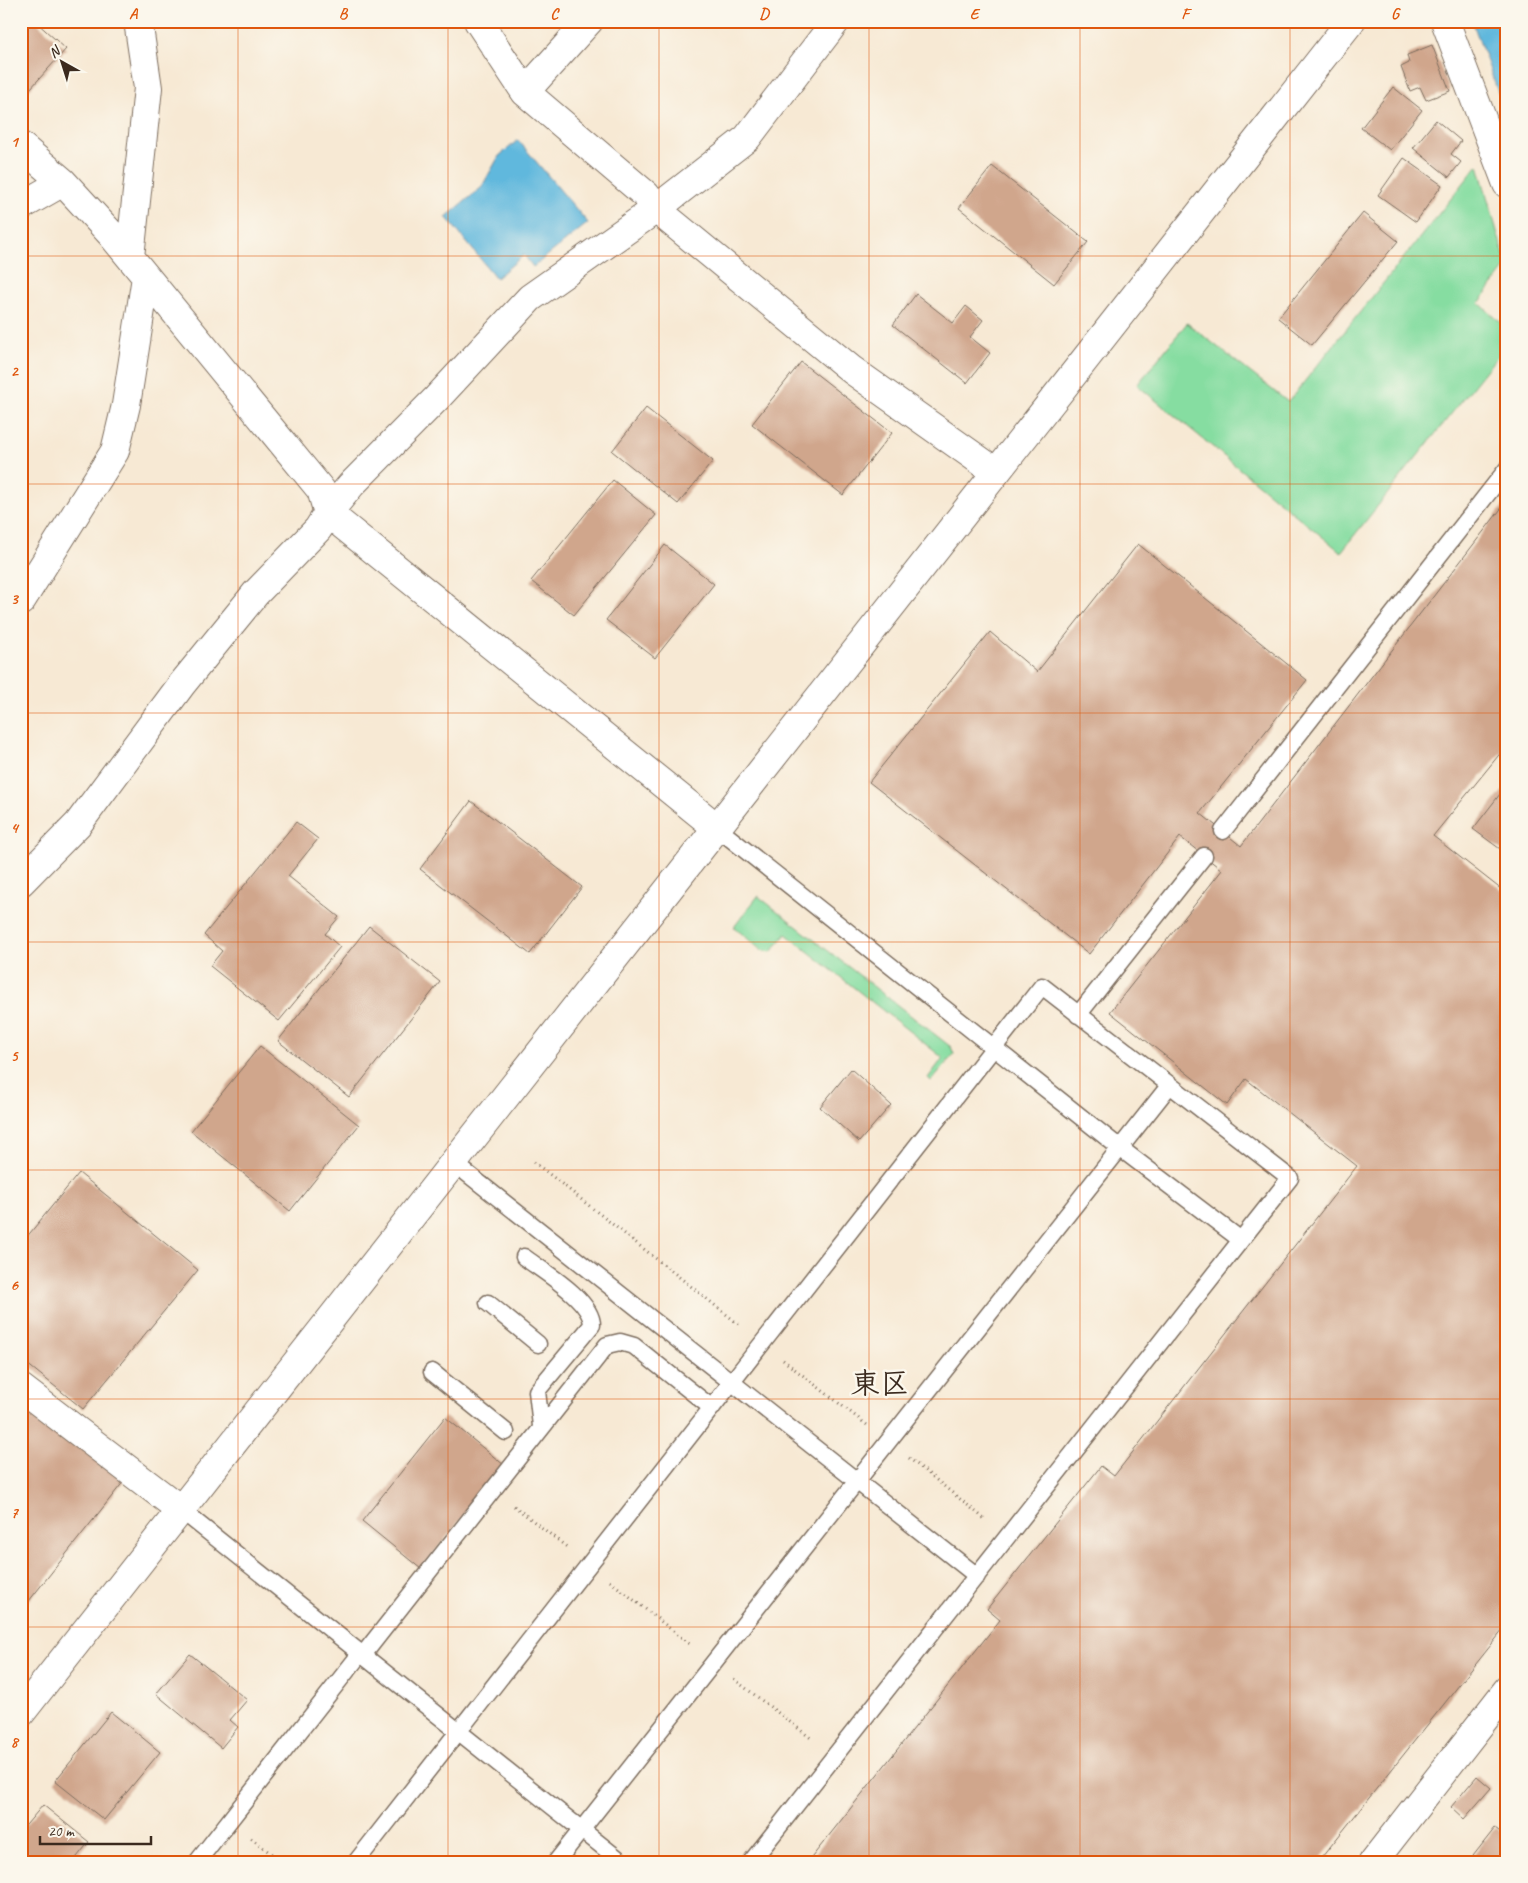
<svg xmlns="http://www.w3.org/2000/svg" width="1528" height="1883" font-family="Caveat,'Klee One',sans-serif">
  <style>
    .green { fill: #86dda1; stroke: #608460 }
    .water { fill: #60b8dd; stroke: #4e717e }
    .building { fill: #d0a68c }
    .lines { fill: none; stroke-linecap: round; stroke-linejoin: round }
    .lane-casing { stroke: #7d6d5e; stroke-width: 19 }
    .street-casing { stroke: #7d6d5e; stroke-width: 30 }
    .secondary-casing { stroke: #7d6d5e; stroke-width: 30 }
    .path { stroke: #7d6d5e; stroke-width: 3; stroke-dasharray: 1 4; stroke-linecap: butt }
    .lane { stroke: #fff; stroke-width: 16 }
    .street { stroke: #fff; stroke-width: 28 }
    .secondary { stroke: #fff; stroke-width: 28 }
    .grid { fill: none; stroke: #df570d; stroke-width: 1; stroke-opacity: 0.55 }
    .labels { text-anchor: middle; stroke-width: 5; stroke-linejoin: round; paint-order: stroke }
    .district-label { font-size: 29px; font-weight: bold; fill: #3b2a1e; stroke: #fbf7ec }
    .neatline { fill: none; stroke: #df570d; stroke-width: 2 }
    .grid-label { font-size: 16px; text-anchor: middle; font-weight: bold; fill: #df570d }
  </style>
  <rect width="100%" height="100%" fill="#fbf7ec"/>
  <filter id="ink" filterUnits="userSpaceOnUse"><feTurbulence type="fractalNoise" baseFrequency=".02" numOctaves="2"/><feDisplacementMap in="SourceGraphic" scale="10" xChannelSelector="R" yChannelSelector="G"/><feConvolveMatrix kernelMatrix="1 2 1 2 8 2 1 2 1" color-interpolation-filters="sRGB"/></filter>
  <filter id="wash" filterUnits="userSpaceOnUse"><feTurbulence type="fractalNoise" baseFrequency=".0096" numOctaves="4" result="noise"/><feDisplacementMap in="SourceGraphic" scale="20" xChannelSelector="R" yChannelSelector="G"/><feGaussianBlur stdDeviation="1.12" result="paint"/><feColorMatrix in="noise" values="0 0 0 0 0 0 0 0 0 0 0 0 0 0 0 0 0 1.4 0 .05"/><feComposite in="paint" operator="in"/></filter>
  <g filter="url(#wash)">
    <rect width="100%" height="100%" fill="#f7e9d4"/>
    <path class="green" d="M1478 165 1507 266 1479 303 1507 328V344L1341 552 1137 385 1187 323 1288 402Z
      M758 896 951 1047 954 1054 931 1081 928 1078 943 1058 786 934 771 952 761 950 734 927Z"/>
    <path class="water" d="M1487 21H1507V117L1474 26Z
      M518 140 588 223 533 267 524 255 496 278 446 217 481 188 499 156Z"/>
    <g id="blocks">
      <path class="building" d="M21 21H35L66 49 21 99Z
        M1432 45 1450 91 1426 100 1420 87 1410 91 1401 67 1409 63 1407 55Z
        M1393 87 1422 110 1390 150 1361 128Z
        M1436 120 1461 141 1451 154 1461 162 1449 177 1413 148Z
        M1404 158 1442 185 1416 222 1378 195Z
        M992 166 1088 242 1054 284 959 208Z
        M1363 213 1398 241 1312 345 1278 318Z
        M916 294 953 323 966 306 983 320 970 337 990 353 967 383 893 325Z
        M801 362 892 433 843 495 752 424Z
        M646 408 713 461 678 504 612 451Z
        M613 480 656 515 574 615 531 581Z
        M1507 501V745L1433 836 1507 894V1625L1318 1862H808L1000 1620 987 1609 1101 1466 1114 1476 1357 1166 1246 1079 1227 1105 1110 1012 1222 870 1180 837 1089 954 869 782 990 632 1037 672 1138 544 1307 680 1200 813 1241 846Z
        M665 545 714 584 655 658 606 620Z
        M1507 785V854L1473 829Z
        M471 801 582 887 530 954 420 869Z
        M296 822 318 839 288 876 339 917 325 934 340 947 279 1021 210 966 222 951 204 935Z
        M369 926 440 982 349 1097 278 1041Z
        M260 1046 359 1125 290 1211 191 1131Z
        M851 1069 891 1105 859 1142 820 1107Z
        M79 1173 198 1270 83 1409 21 1359V1244Z
        M21 1399 124 1481 21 1611Z
        M445 1417 504 1465 421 1569 362 1521Z
        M190 1654 247 1700 230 1720 238 1727 221 1748 156 1694Z
        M111 1712 160 1752 104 1820 55 1781Z
        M1477 1776 1491 1788 1464 1819 1451 1807Z
        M43 1805 89 1842 73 1862H21V1831Z
        M1495 1828 1507 1837V1862H1481L1473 1856Z"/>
    </g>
  </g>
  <g filter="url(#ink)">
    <use href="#blocks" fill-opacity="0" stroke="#7d6d5e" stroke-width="1"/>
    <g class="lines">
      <g class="lane-casing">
        <path id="lane" d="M716 827 1120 1148 1241 1240 751 1862
          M1223 831 1507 469
          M1078 1015 1204 856
          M454 1163 977 1576
          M524 1257C544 1272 592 1300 592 1325L537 1391 541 1426
          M488 1303 538 1344
          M432 1372 506 1432
          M181 1510 622 1862
          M363 1655 607 1345 620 1342 634 1346 712 1408
          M197 1862 360 1654
          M356 1862 1042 986 1290 1178 1241 1240
          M556 1862 1169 1086"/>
      </g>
      <g class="street-casing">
        <path id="street" d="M478 21 525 92 646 195 656 209 852 370 996 472
          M1445 21 1507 184
          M525 92 589 21
          M21 146 63 182 111 234 321 490 328 513 716 827
          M21 206 63 182
          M130 257 148 88 138 21
          M21 601 115 451 126 405 146 277
          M21 882 78 824 182 684 256 593 318 529 328 513 351 485 437 398 530 298 656 209 747 138 836 21
          M21 1388 181 1510
          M1373 1862 1507 1690"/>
      </g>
      <g class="secondary-casing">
        <path id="secondary" d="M21 1713 1351 21"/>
      </g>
      <path class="path" d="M534 1162 741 1326
        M783 1360 867 1425
        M909 1458 986 1520
        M514 1506 568 1548
        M610 1581 692 1646
        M734 1679 812 1739
        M251 1838 282 1862"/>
      <use href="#lane" class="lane"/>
      <use href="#street" class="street"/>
      <use href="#secondary" class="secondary"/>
    </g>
  </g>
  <path class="grid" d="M238 21V1862M448 21V1862M659 21V1862M869 21V1862M1080 21V1862M1290 21V1862M21 256H1507M21 484H1507M21 713H1507M21 942H1507M21 1170H1507M21 1399H1507M21 1627H1507"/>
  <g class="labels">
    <g class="district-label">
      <text x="880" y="1393">東区</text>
    </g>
  </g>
  <rect width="1528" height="1883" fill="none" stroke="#fbf7ec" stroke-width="55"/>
  <g transform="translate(62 62) rotate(321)" stroke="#fbf7ec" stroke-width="4" paint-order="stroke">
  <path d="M0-4L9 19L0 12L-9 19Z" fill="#3b2a1e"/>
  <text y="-8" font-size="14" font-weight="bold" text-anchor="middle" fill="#3b2a1e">N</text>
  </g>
  <path d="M40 1836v8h111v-8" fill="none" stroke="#3b2a1e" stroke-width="2.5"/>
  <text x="48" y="1836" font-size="15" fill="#3b2a1e" stroke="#fbf7ec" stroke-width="4" paint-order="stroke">20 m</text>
  <rect x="28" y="28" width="1472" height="1828" class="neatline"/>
  <g class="grid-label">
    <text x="133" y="19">A</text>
    <text x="343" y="19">B</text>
    <text x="554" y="19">C</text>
    <text x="764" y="19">D</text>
    <text x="974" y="19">E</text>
    <text x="1185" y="19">F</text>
    <text x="1395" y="19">G</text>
    <text x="14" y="147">1</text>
    <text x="14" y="376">2</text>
    <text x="14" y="604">3</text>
    <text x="14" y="833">4</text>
    <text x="14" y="1061">5</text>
    <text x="14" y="1290">6</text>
    <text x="14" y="1518">7</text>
    <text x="14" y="1747">8</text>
  </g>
</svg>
